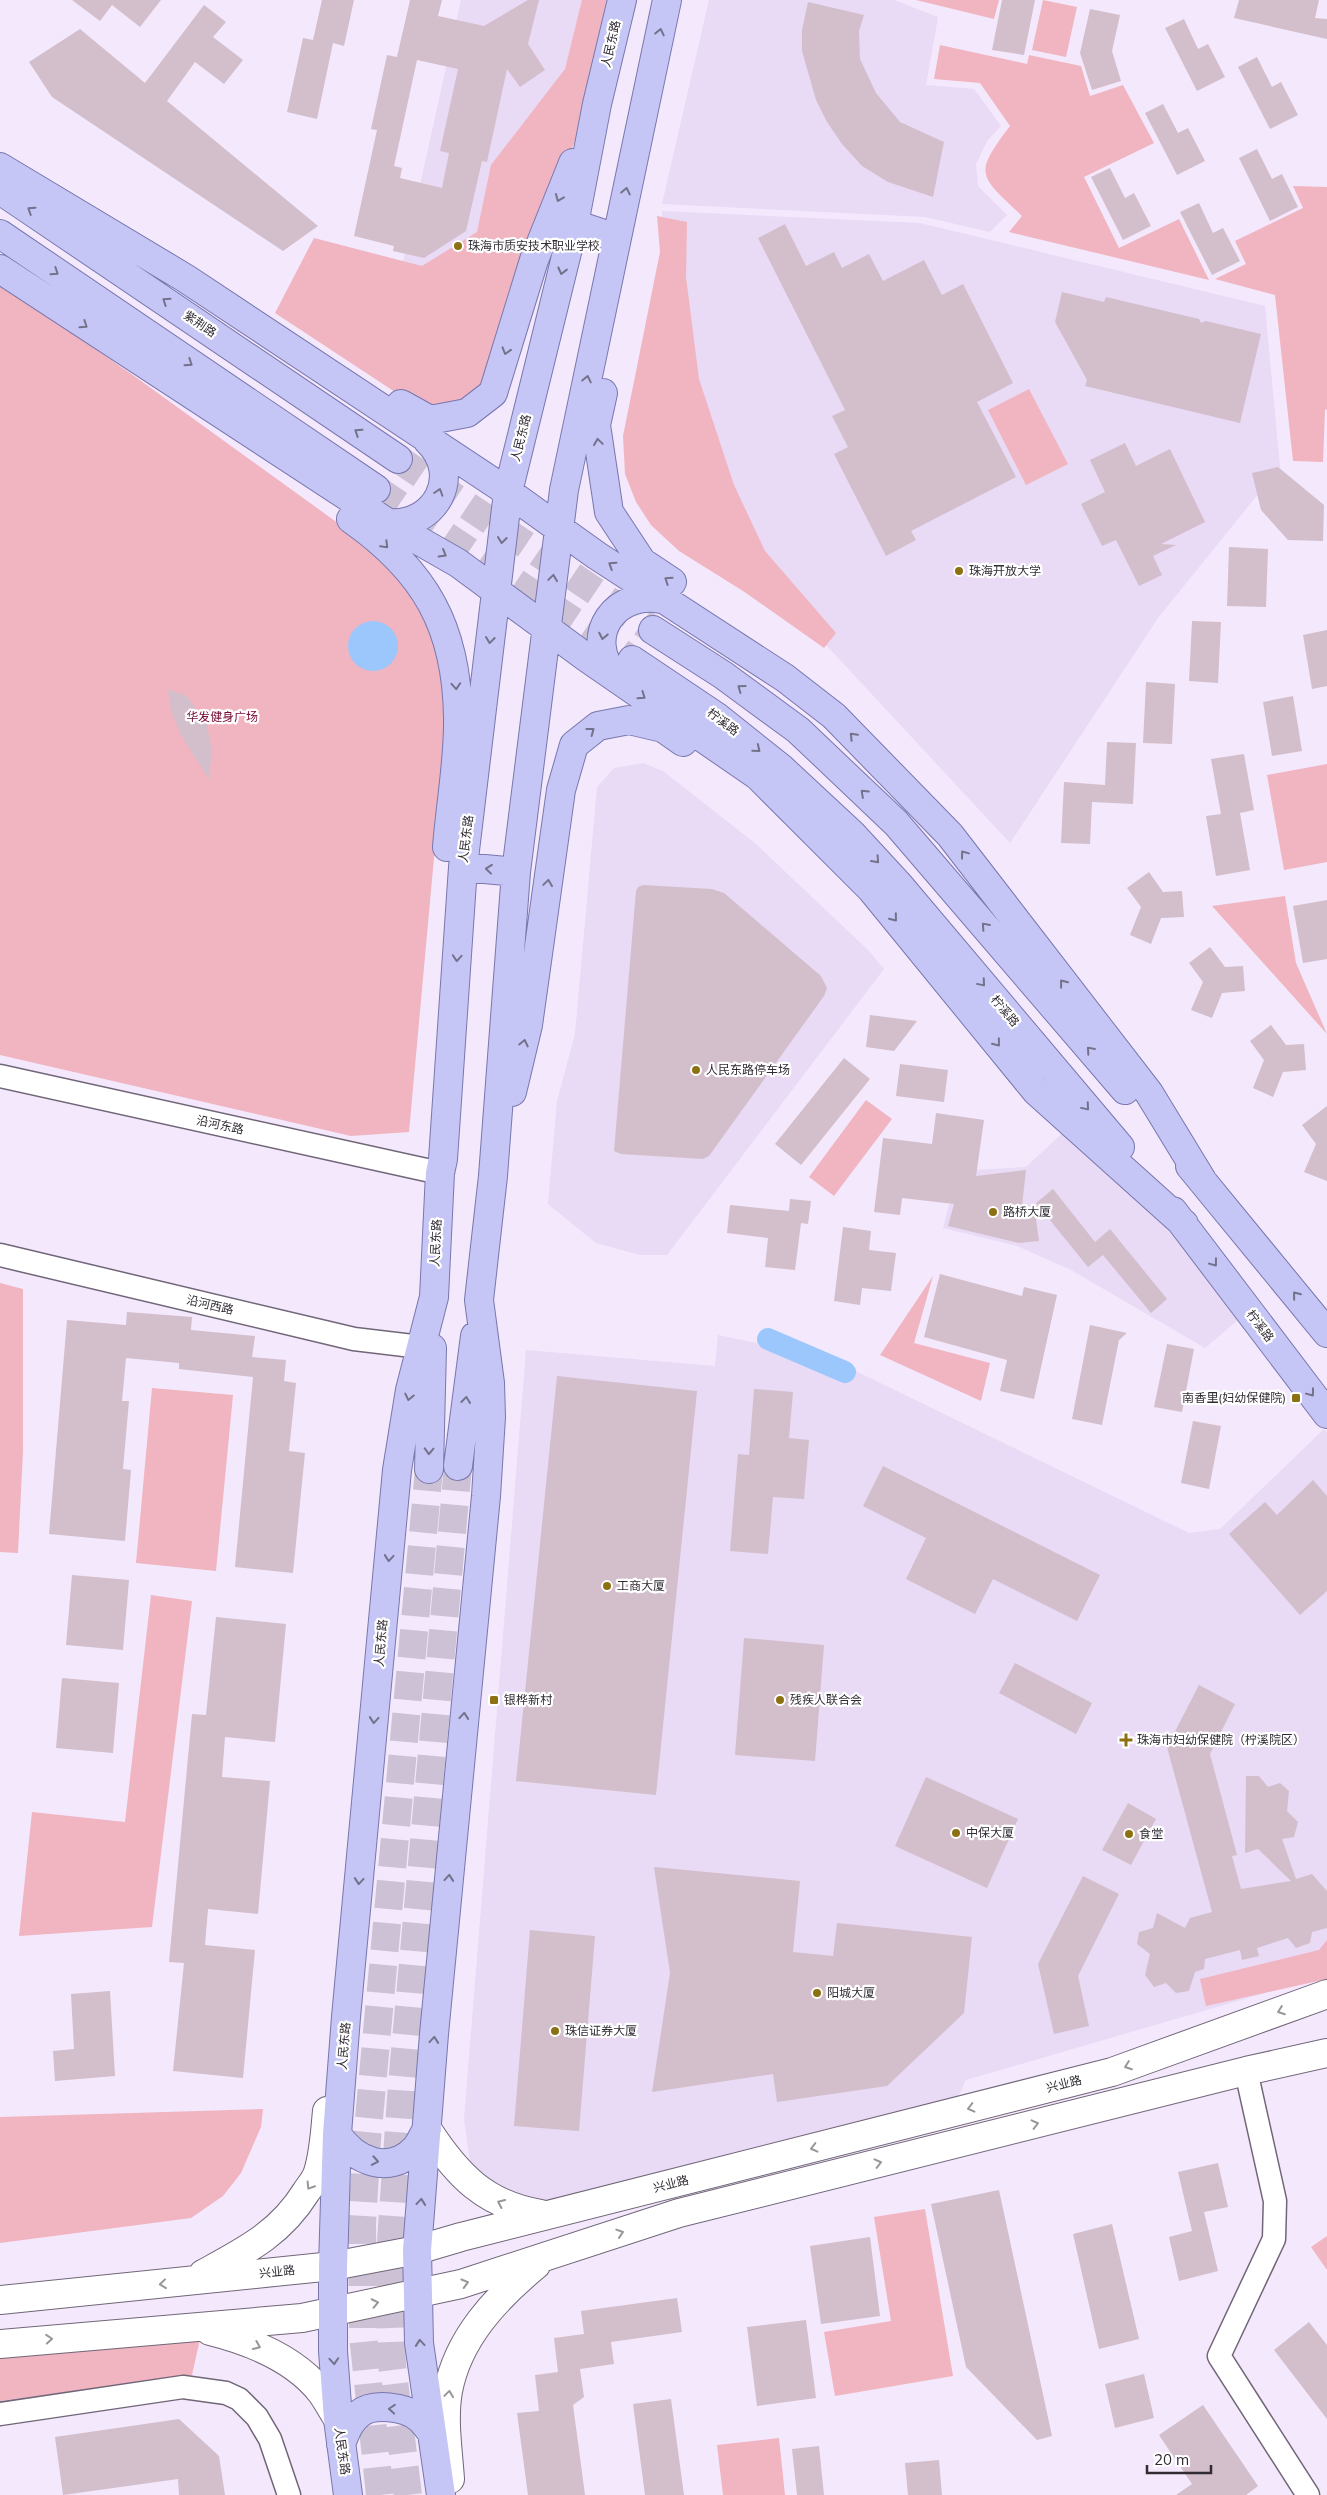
<svg xmlns="http://www.w3.org/2000/svg" width="1327" height="2495" font-family="Mulish,'Noto Sans SC',sans-serif">
  <style>
    .built { fill: #e9daf5 }
    .green { fill: #f0b5c0 }
    .water { fill: #9cc7fd }
    .lines { fill: none; stroke-linecap: round; stroke-linejoin: round }
    .canal { stroke: #9cc7fd; stroke-width: 22 }
    .building { fill: #d3becb; fill-rule: evenodd }
    .primary-tunnel { stroke: #cdc2d5; stroke-width: 28; stroke-dasharray: 28 14; stroke-linecap: butt }
    .minor-casing { stroke: #716678; stroke-width: 25 }
    .secondary-casing { stroke: #716678; stroke-width: 30 }
    .primary-casing { stroke: #7877ae; stroke-width: 30 }
    .minor { stroke: #fff; stroke-width: 22 }
    .secondary { stroke: #fff; stroke-width: 28 }
    .primary { stroke: #c5c6f5; stroke-width: 28 }
    .oneway { stroke: #74718b }
    .oneway2 { stroke: #98969a }
    .poi-dot { fill: #8c7113; stroke: #fff; stroke-width: 2 }
    .labels { text-anchor: middle; stroke-width: 4.5; stroke-linejoin: round; paint-order: stroke }
    .street-label { font-size: 12px; fill: #312c34; stroke: #fff }
    .poi-label { font-size: 12px; fill: #312c34; stroke: #fff; text-anchor: start }
    .park-label { font-size: 12px; fill: #760833; stroke: #fff }
  </style>
  <rect width="100%" height="100%" fill="#f4e8fd"/>
  <path class="built" d="M461 0H598L492 337 381 361Z
    M709 0H894L938 17 926 85 974 89 1001 126 987 141 976 164 978 186 1007 215 990 232 925 217 662 204Z
    M662 211 920 223 1265 306 1280 467 1158 618 1010 843 828 647 659 524 664 256Z
    M643 763 663 771 756 844 868 950 884 969 667 1255H640L596 1243 548 1204 557 1101 575 1034 597 787 614 768Z
    M1069 1127 1182 1227 1245 1314 1205 1348 1071 1270 1017 1246 943 1228 958 1171 1026 1167Z
    M718 1335 829 1358 1189 1533 1220 1529 1324 1429 1327 1433V1975L966 2080 950 2113 547 2215 473 2184 464 2119 526 1350 715 1366Z"/>
  <path class="green" d="M582 0H616L591 101 530 253 490 388 430 415 275 313 314 238 422 266 477 232 491 165 565 69Z
    M916 0H999L994 19Z
    M1043 0 1077 7 1066 57 1032 50Z
    M940 45 1027 64 1029 55 1081 66 1090 96 1123 85 1154 143 1084 177 1119 248 1179 219 1209 280 1009 232 1022 216C980 175 972 176 1010 126L980 83 934 79Z
    M1293 186 1327 187V409L1325 410 1323 462 1293 461 1275 295 1215 279 1246 264 1235 241 1303 208Z
    M657 216 687 222 686 277 699 379 734 485 765 551 836 633 824 648 743 591 679 551 651 525 636 502 625 474 623 436 660 252Z
    M0 283 137 378 378 552 427 612 440 655 447 715 409 1132 351 1136 0 1055Z
    M1029 389 1068 464 1026 485 988 410Z
    M1327 764V862L1284 870 1267 775Z
    M1285 896 1296 963 1327 1034 1212 906Z
    M866 1100 892 1119 834 1196 809 1177Z
    M933 1276 914 1343 990 1363 981 1401 880 1355Z
    M0 1283 23 1289V1451L18 1553 0 1552Z
    M152 1388 233 1395 216 1571 136 1563Z
    M151 1595 192 1601 152 1927 19 1936 32 1812 125 1822Z
    M1327 1940V1979L1206 2006 1200 1979 1319 1950Z
    M263 2109 261 2127 241 2173 223 2196 191 2218 0 2243V2117Z
    M925 2209 953 2376 835 2396 824 2332 891 2321 874 2217Z
    M1327 2236V2270L1311 2247Z
    M200 2339 192 2375 0 2401V2356Z
    M779 2438 785 2495H723L717 2445Z"/>
  <path class="water" d="M348 646a25 25 0 1 1 50 0a25 25 0 1 1-50 0Z"/>
  <g class="lines">
    <path class="canal" d="M768 1339 845 1372"/>
  </g>
  <path class="building" d="M72 0H161L140 27 112 5 100 21Z
    M322 0H354L344 46 333 43 317 119 287 112 303 38 313 40Z
    M410 0H442L438 16 484 26 528 0H539L528 44 545 70 520 87 507 69 487 162 482 161 466 231 424 258 393 251 394 246 354 236 377 130 371 129 387 55 397 57ZM417 60 458 69 440 151 449 153 442 188 400 178 402 168 394 166Z
    M1002 0H1035L1024 55 992 50Z
    M1239 0H1319L1315 18 1327 19V39L1234 18Z
    M808 2 864 15 859 31 860 59 876 93 900 122 944 142 933 197 888 182 862 166 842 144 827 122 816 100 802 51V30Z
    M204 5 226 22 213 37 243 60 224 84 195 62 167 101 318 226 283 251 52 97 29 62 80 29 145 83Z
    M1090 9 1120 15 1112 51 1121 81 1092 90 1080 53Z
    M1184 19 1198 49 1208 44 1225 77 1197 91 1165 28Z
    M1257 57 1272 87 1281 82 1298 115 1270 129 1238 67Z
    M1163 104 1178 133 1188 128 1205 161 1177 175 1145 113Z
    M1257 149 1272 179 1282 174 1298 207 1270 221 1239 158Z
    M1110 168 1125 198 1134 193 1151 226 1123 240 1091 177Z
    M1199 203 1213 233 1223 228 1240 261 1212 275 1180 212Z
    M785 224 806 266 834 252 842 268 869 254 883 281 924 260 942 295 963 284 1013 383 977 402 1016 477 911 531 916 540 886 556 834 454 848 447 832 416 845 410 758 238Z
    M1062 292 1104 302 1106 297 1199 319 1201 323 1206 321 1261 334 1240 423 1085 386 1087 380 1055 322Z
    M1125 443 1136 466 1170 449 1205 522 1161 544 1176 545 1153 556 1162 575 1139 586 1116 540 1102 546 1081 504 1105 492 1090 460Z
    M1278 467 1324 505 1323 541 1288 540 1261 510 1252 473Z
    M1229 547 1268 549 1266 607 1227 606Z
    M1192 621 1221 622 1218 683 1189 681Z
    M1327 630V686L1312 689 1303 635Z
    M1146 682 1175 684 1172 744 1143 743Z
    M168 689 187 696 207 725 212 751 209 780 180 733 171 710Z
    M1293 696 1302 751 1272 756 1263 702Z
    M1107 742 1136 743 1133 804 1092 802 1090 844 1061 843 1064 782 1105 785Z
    M1244 754 1254 810 1240 813 1250 870 1216 876 1206 816 1221 814 1211 759Z
    M1149 872 1163 892 1182 891 1184 917 1161 918 1151 944 1130 935 1141 907 1127 888Z
    M643 885 712 889 724 893 821 976 827 988 824 996 709 1156 703 1159 621 1154 614 1151 636 891 638 887Z
    M1327 900V959L1303 963 1293 906Z
    M1210 947 1225 967 1243 966 1245 991 1222 993 1212 1018 1191 1010 1203 982 1189 963Z
    M870 1015 917 1021 894 1051 866 1047Z
    M1271 1025 1286 1045 1304 1044 1306 1070 1283 1072 1273 1097 1253 1088 1264 1060 1250 1041Z
    M844 1058 870 1079 801 1165 775 1144Z
    M900 1064 948 1070 944 1102 896 1096Z
    M1327 1106V1181L1304 1172 1316 1144 1302 1125Z
    M936 1113 984 1120 976 1176 1026 1170 1021 1215 1034 1205 1039 1241 1019 1243 948 1226 954 1204 902 1198 900 1215 874 1212 883 1138 932 1144Z
    M1053 1189 1095 1242 1110 1229 1167 1299 1151 1313 1103 1255 1088 1267 1036 1203Z
    M790 1199 811 1201 808 1224 801 1223 795 1270 765 1267 768 1238 727 1233 730 1205 789 1211Z
    M843 1227 871 1231 869 1250 896 1253 891 1291 862 1288 860 1305 834 1301Z
    M940 1274 1022 1296 1024 1287 1057 1295 1034 1399 1000 1391 1007 1360 924 1337Z
    M127 1312 192 1317 191 1330 255 1336 252 1357 286 1360 284 1381 296 1383 289 1451 305 1453 293 1573 235 1567 253 1377 179 1369V1363L126 1358 122 1401H129L123 1469 131 1470 125 1541 49 1534 67 1320 126 1325Z
    M1090 1325 1127 1333 1119 1340 1102 1425 1072 1419Z
    M1167 1344 1194 1349 1182 1412 1154 1407Z
    M557 1376 697 1391 656 1795 516 1781Z
    M754 1389 793 1392 789 1438 809 1440 804 1499 773 1497 768 1554 730 1551 738 1454 749 1455Z
    M1193 1421 1221 1426 1209 1489 1181 1483Z
    M883 1466 1100 1575 1077 1621 993 1579 975 1614 906 1579 926 1538 863 1506Z
    M1313 1480 1327 1496V1591L1300 1615 1229 1534 1265 1502 1277 1515Z
    M72 1575 129 1580 123 1650 66 1645Z
    M216 1617 286 1624 275 1742 225 1737 222 1777 270 1781 258 1914 208 1909 205 1945 255 1950 243 2078 173 2071 184 1963 169 1962 192 1714 206 1715Z
    M744 1638 824 1645 815 1761 735 1755Z
    M1015 1663 1092 1703 1076 1734 999 1693Z
    M62 1678 119 1683 113 1753 56 1748Z
    M1199 1685 1235 1704 1210 1754 1237 1855 1232 1856 1241 1889 1291 1881 1258 1849 1245 1853 1246 1776H1259L1268 1787 1280 1783 1289 1791 1287 1811 1298 1822 1294 1837 1282 1839 1296 1879 1312 1874 1327 1891V1928L1312 1932 1310 1943 1296 1948 1288 1938 1257 1948 1259 1956 1242 1960 1240 1950 1205 1959 1204 1969 1195 1972 1189 1991 1176 1993 1166 1983 1154 1987 1145 1975 1150 1954 1137 1944 1139 1932 1153 1928 1157 1913 1185 1928 1190 1918 1212 1912 1167 1747Z
    M926 1777 1018 1819 987 1888 895 1846Z
    M1128 1803 1156 1819 1131 1865 1102 1850Z
    M654 1867 800 1881 793 1952 833 1956 837 1923 972 1937 964 2013 887 2086 777 2102 773 2074 652 2092 670 1973Z
    M1083 1876 1119 1894 1078 1976 1089 2026 1054 2034 1038 1964Z
    M530 1930 595 1936 579 2131 514 2126Z
    M110 1991 115 2076 55 2081 53 2051 74 2049 71 1994Z
    M1218 2163 1228 2207 1204 2212 1218 2271 1179 2281 1169 2237 1192 2231 1178 2172Z
    M999 2190 1052 2436 1037 2440 966 2367 931 2204Z
    M1112 2224 1139 2339 1099 2349 1073 2234Z
    M870 2237 880 2316 821 2324 810 2246Z
    M677 2298 682 2332 611 2342 614 2364 580 2369 584 2397 573 2405 585 2495H528L517 2413 539 2411 535 2375 558 2372 554 2338 584 2334 581 2311Z
    M806 2320 816 2398 757 2406 747 2327Z
    M1309 2322 1327 2345V2419L1274 2350Z
    M1144 2374 1154 2418 1115 2428 1105 2384Z
    M671 2399 684 2495H645L633 2404Z
    M1203 2405 1258 2486 1246 2495H1176L1192 2484 1159 2435Z
    M179 2419 219 2456 225 2495H179L178 2479 63 2495 55 2437Z
    M819 2446 824 2495H797L792 2449Z
    M939 2460 942 2495H908L905 2463Z"/>
  <g class="lines">
    <path class="primary-tunnel" d="M398 459 653 630
      M376 489 632 660
      M380 2495 363 2335 362 2224 367 2140 429 1469
      M408 2495 392 2365 390 2311 391 2241 402 2084 458 1466"/>
    <g class="minor-casing">
      <path id="minor" d="M0 1076 440 1173
        M0 1255 354 1339 421 1347
        M1246 2071 1275 2201 1274 2239 1219 2356 1308 2495
        M0 2414 183 2387 226 2393 239 2399 257 2417 270 2439 289 2495"/>
    </g>
    <g class="secondary-casing">
      <path id="secondary" d="M427 2129C457 2175 485 2205 541 2214
        M203 2274C245 2251 280 2234 306 2192 310 2186 316 2179 318 2172 324 2153 325 2131 327 2111
        M0 2300 333 2266 417 2250 461 2237 1112 2072 1327 1994
        M210 2331C250 2341 295 2359 321 2392 327 2400 332 2410 338 2419
        M0 2344 302 2318 461 2284 679 2213 1246 2071 1327 2053
        M450 2479C448 2450 443 2419 448 2391 458 2338 496 2298 536 2265"/>
    </g>
    <g class="primary-casing">
      <path id="primary" d="M0 167 185 278 508 492 596 555 785 678 834 716 950 835 1149 1093 1202 1180
        M0 190 398 459
        M574 224 616 238
        M0 234 376 489
        M0 269 388 523 458 563 587 658 758 776 871 889 1036 1091 1184 1224
        M603 393 596 425 609 512 642 562 672 582
        M401 404 430 420 467 413 493 393 534 260 573 163
        M351 519C425 571 457 627 458 718 459 758 450 807 447 847
        M388 523C436 527 463 475 428 441
        M653 630 723 675 798 730 896 823 1125 1090
        M632 660 717 717 781 768 852 834 899 885 1120 1147
        M615 676C581 636 616 587 666 600
        M463 867 516 872
        M512 1092 528 1025 561 790 574 745 598 726 629 720 663 728 683 742
        M1190 1166 1327 1333
        M1173 1211 1327 1414
        M458 1466 475 1336
        M429 1469 432 1348
        M337 2134C355 2161 389 2176 415 2149 420 2144 423 2135 427 2129
        M341 2444C346 2432 349 2422 359 2414 373 2402 406 2407 419 2418 424 2422 428 2428 432 2433
        M348 2495 338 2419 333 2351V2266L337 2134 346 2017 397 1470 410 1390 434 1297 440 1173 443 1159 463 867 508 492 574 224 597 104 622 0
        M441 2495 419 2343 417 2250 434 2034 486 1496 491 1417 490 1383 479 1300 493 1176 516 872 564 490 667 0"/>
    </g>
    <use href="#minor" class="minor"/>
    <use href="#secondary" class="secondary"/>
    <use href="#primary" class="primary"/>
  </g>
  <defs><path id="oneway-chevron" d="M-2-3.5L2.5 0L-2 3.5" fill="none" stroke-width="1.6" stroke-linecap="round" stroke-linejoin="round" transform="scale(1.25)"/></defs>
  <g class="oneway">
    <use href="#oneway-chevron" transform="translate(660 32) rotate(-78)"/>
    <use href="#oneway-chevron" transform="translate(626 191) rotate(-78)"/>
    <use href="#oneway-chevron" transform="translate(559 198) rotate(112)"/>
    <use href="#oneway-chevron" transform="translate(31 210) rotate(-147)"/>
    <use href="#oneway-chevron" transform="translate(562 271) rotate(104)"/>
    <use href="#oneway-chevron" transform="translate(55 272) rotate(34)"/>
    <use href="#oneway-chevron" transform="translate(166 301) rotate(-146)"/>
    <use href="#oneway-chevron" transform="translate(84 325) rotate(34)"/>
    <use href="#oneway-chevron" transform="translate(506 351) rotate(107)"/>
    <use href="#oneway-chevron" transform="translate(189 363) rotate(34)"/>
    <use href="#oneway-chevron" transform="translate(587 379) rotate(-78)"/>
    <use href="#oneway-chevron" transform="translate(358 432) rotate(-146)"/>
    <use href="#oneway-chevron" transform="translate(598 442) rotate(-98)"/>
    <use href="#oneway-chevron" transform="translate(439 492) rotate(-72)"/>
    <use href="#oneway-chevron" transform="translate(502 540) rotate(97)"/>
    <use href="#oneway-chevron" transform="translate(385 545) rotate(45)"/>
    <use href="#oneway-chevron" transform="translate(443 554) rotate(30)"/>
    <use href="#oneway-chevron" transform="translate(612 565) rotate(-147)"/>
    <use href="#oneway-chevron" transform="translate(553 578) rotate(-82)"/>
    <use href="#oneway-chevron" transform="translate(668 580) rotate(-146)"/>
    <use href="#oneway-chevron" transform="translate(603 636) rotate(101)"/>
    <use href="#oneway-chevron" transform="translate(490 640) rotate(97)"/>
    <use href="#oneway-chevron" transform="translate(456 686) rotate(86)"/>
    <use href="#oneway-chevron" transform="translate(741 688) rotate(-144)"/>
    <use href="#oneway-chevron" transform="translate(642 696) rotate(35)"/>
    <use href="#oneway-chevron" transform="translate(591 731) rotate(-37)"/>
    <use href="#oneway-chevron" transform="translate(853 736) rotate(-134)"/>
    <use href="#oneway-chevron" transform="translate(757 749) rotate(39)"/>
    <use href="#oneway-chevron" transform="translate(864 793) rotate(-137)"/>
    <use href="#oneway-chevron" transform="translate(964 854) rotate(-127)"/>
    <use href="#oneway-chevron" transform="translate(876 860) rotate(48)"/>
    <use href="#oneway-chevron" transform="translate(489 869) rotate(-174)"/>
    <use href="#oneway-chevron" transform="translate(548 883) rotate(-82)"/>
    <use href="#oneway-chevron" transform="translate(894 918) rotate(51)"/>
    <use href="#oneway-chevron" transform="translate(985 926) rotate(-131)"/>
    <use href="#oneway-chevron" transform="translate(457 958) rotate(94)"/>
    <use href="#oneway-chevron" transform="translate(982 983) rotate(50)"/>
    <use href="#oneway-chevron" transform="translate(1063 983) rotate(-128)"/>
    <use href="#oneway-chevron" transform="translate(524 1043) rotate(-77)"/>
    <use href="#oneway-chevron" transform="translate(997 1043) rotate(51)"/>
    <use href="#oneway-chevron" transform="translate(1090 1050) rotate(-131)"/>
    <use href="#oneway-chevron" transform="translate(1086 1107) rotate(50)"/>
    <use href="#oneway-chevron" transform="translate(1214 1263) rotate(53)"/>
    <use href="#oneway-chevron" transform="translate(1296 1295) rotate(-129)"/>
    <use href="#oneway-chevron" transform="translate(1311 1393) rotate(53)"/>
    <use href="#oneway-chevron" transform="translate(409 1397) rotate(102)"/>
    <use href="#oneway-chevron" transform="translate(466 1400) rotate(-83)"/>
    <use href="#oneway-chevron" transform="translate(429 1451) rotate(92)"/>
    <use href="#oneway-chevron" transform="translate(389 1558) rotate(95)"/>
    <use href="#oneway-chevron" transform="translate(464 1716) rotate(-85)"/>
    <use href="#oneway-chevron" transform="translate(374 1720) rotate(95)"/>
    <use href="#oneway-chevron" transform="translate(449 1878) rotate(-85)"/>
    <use href="#oneway-chevron" transform="translate(359 1881) rotate(95)"/>
    <use href="#oneway-chevron" transform="translate(434 2040) rotate(-85)"/>
    <use href="#oneway-chevron" transform="translate(375 2161) rotate(10)"/>
    <use href="#oneway-chevron" transform="translate(421 2202) rotate(-85)"/>
    <use href="#oneway-chevron" transform="translate(420 2343) rotate(-95)"/>
    <use href="#oneway-chevron" transform="translate(334 2361) rotate(86)"/>
    <use href="#oneway-chevron" transform="translate(392 2409) rotate(-175)"/>
  </g>
  <g class="oneway2">
    <use href="#oneway-chevron" transform="translate(1281 2011) rotate(160)"/>
    <use href="#oneway-chevron" transform="translate(1128 2066) rotate(160)"/>
    <use href="#oneway-chevron" transform="translate(971 2108) rotate(166)"/>
    <use href="#oneway-chevron" transform="translate(1035 2124) rotate(-14)"/>
    <use href="#oneway-chevron" transform="translate(814 2148) rotate(166)"/>
    <use href="#oneway-chevron" transform="translate(878 2163) rotate(-14)"/>
    <use href="#oneway-chevron" transform="translate(310 2186) rotate(122)"/>
    <use href="#oneway-chevron" transform="translate(501 2203) rotate(-155)"/>
    <use href="#oneway-chevron" transform="translate(620 2233) rotate(-18)"/>
    <use href="#oneway-chevron" transform="translate(465 2283) rotate(-16)"/>
    <use href="#oneway-chevron" transform="translate(163 2284) rotate(174)"/>
    <use href="#oneway-chevron" transform="translate(375 2303) rotate(-12)"/>
    <use href="#oneway-chevron" transform="translate(49 2339) rotate(-5)"/>
    <use href="#oneway-chevron" transform="translate(257 2346) rotate(23)"/>
    <use href="#oneway-chevron" transform="translate(449 2394) rotate(-82)"/>
  </g>
  <g class="poi-dot">
    <circle cx="458" cy="246" r="5"/>
    <circle cx="959" cy="571" r="5"/>
    <circle cx="696" cy="1070" r="5"/>
    <circle cx="993" cy="1212" r="5"/>
    <rect x="1291" y="1393" width="10" height="10" rx="2.5"/>
    <circle cx="607" cy="1586" r="5"/>
    <rect x="489" y="1695" width="10" height="10" rx="2.5"/>
    <circle cx="780" cy="1700" r="5"/>
    <path d="M1123.5 1732.5h5v5h5v5h-5v5h-5v-5h-5v-5h5z"/>
    <circle cx="956" cy="1833" r="5"/>
    <circle cx="1129" cy="1834" r="5"/>
    <circle cx="817" cy="1993" r="5"/>
    <circle cx="555" cy="2031" r="5"/>
  </g>
  <g class="labels">
    <g class="street-label">
      <text transform="translate(611 44) rotate(-77)" y="4">人民东路</text>
      <text transform="translate(200 324) rotate(34)" y="4">紫荆路</text>
      <text transform="translate(521 438) rotate(-76)" y="4">人民东路</text>
      <text transform="translate(723 722) rotate(37)" y="4">柠溪路</text>
      <text transform="translate(466 839) rotate(-83)" y="4">人民东路</text>
      <text transform="translate(1005 1011) rotate(50)" y="4">柠溪路</text>
      <text transform="translate(220 1125) rotate(12)" y="4">沿河东路</text>
      <text transform="translate(436 1243) rotate(-87)" y="4">人民东路</text>
      <text transform="translate(210 1305) rotate(13)" y="4">沿河西路</text>
      <text transform="translate(1260 1326) rotate(53)" y="4">柠溪路</text>
      <text transform="translate(381 1643) rotate(-85)" y="4">人民东路</text>
      <text transform="translate(344 2046) rotate(-85)" y="4">人民东路</text>
      <text transform="translate(1064 2084) rotate(-14)" y="4">兴业路</text>
      <text transform="translate(671 2184) rotate(-14)" y="4">兴业路</text>
      <text transform="translate(277 2272) rotate(-6)" y="4">兴业路</text>
      <text transform="translate(342 2451) rotate(82)" y="4">人民东路</text>
    </g>
    <g class="poi-label">
      <text x="468" y="250">珠海市质安技术职业学校</text>
      <text x="969" y="575">珠海开放大学</text>
      <text x="706" y="1074">人民东路停车场</text>
      <text x="1003" y="1216">路桥大厦</text>
      <text x="1286" y="1402" text-anchor="end">南香里(妇幼保健院)</text>
      <text x="617" y="1590">工商大厦</text>
      <text x="504" y="1704">银桦新村</text>
      <text x="790" y="1704">残疾人联合会</text>
      <text x="1137" y="1744">珠海市妇幼保健院（柠溪院区）</text>
      <text x="966" y="1837">中保大厦</text>
      <text x="1139" y="1838">食堂</text>
      <text x="827" y="1997">阳城大厦</text>
      <text x="565" y="2035">珠信证券大厦</text>
    </g>
    <g class="park-label">
      <text x="222" y="721">华发健身广场</text>
    </g>
  </g>
  <path d="M1147 2465v8h64v-8" fill="none" stroke="#312c34" stroke-width="2.5"/>
  <text x="1154" y="2465" font-size="15" fill="#312c34" stroke="#ffffff" stroke-width="4" paint-order="stroke">20 m</text>
</svg>
